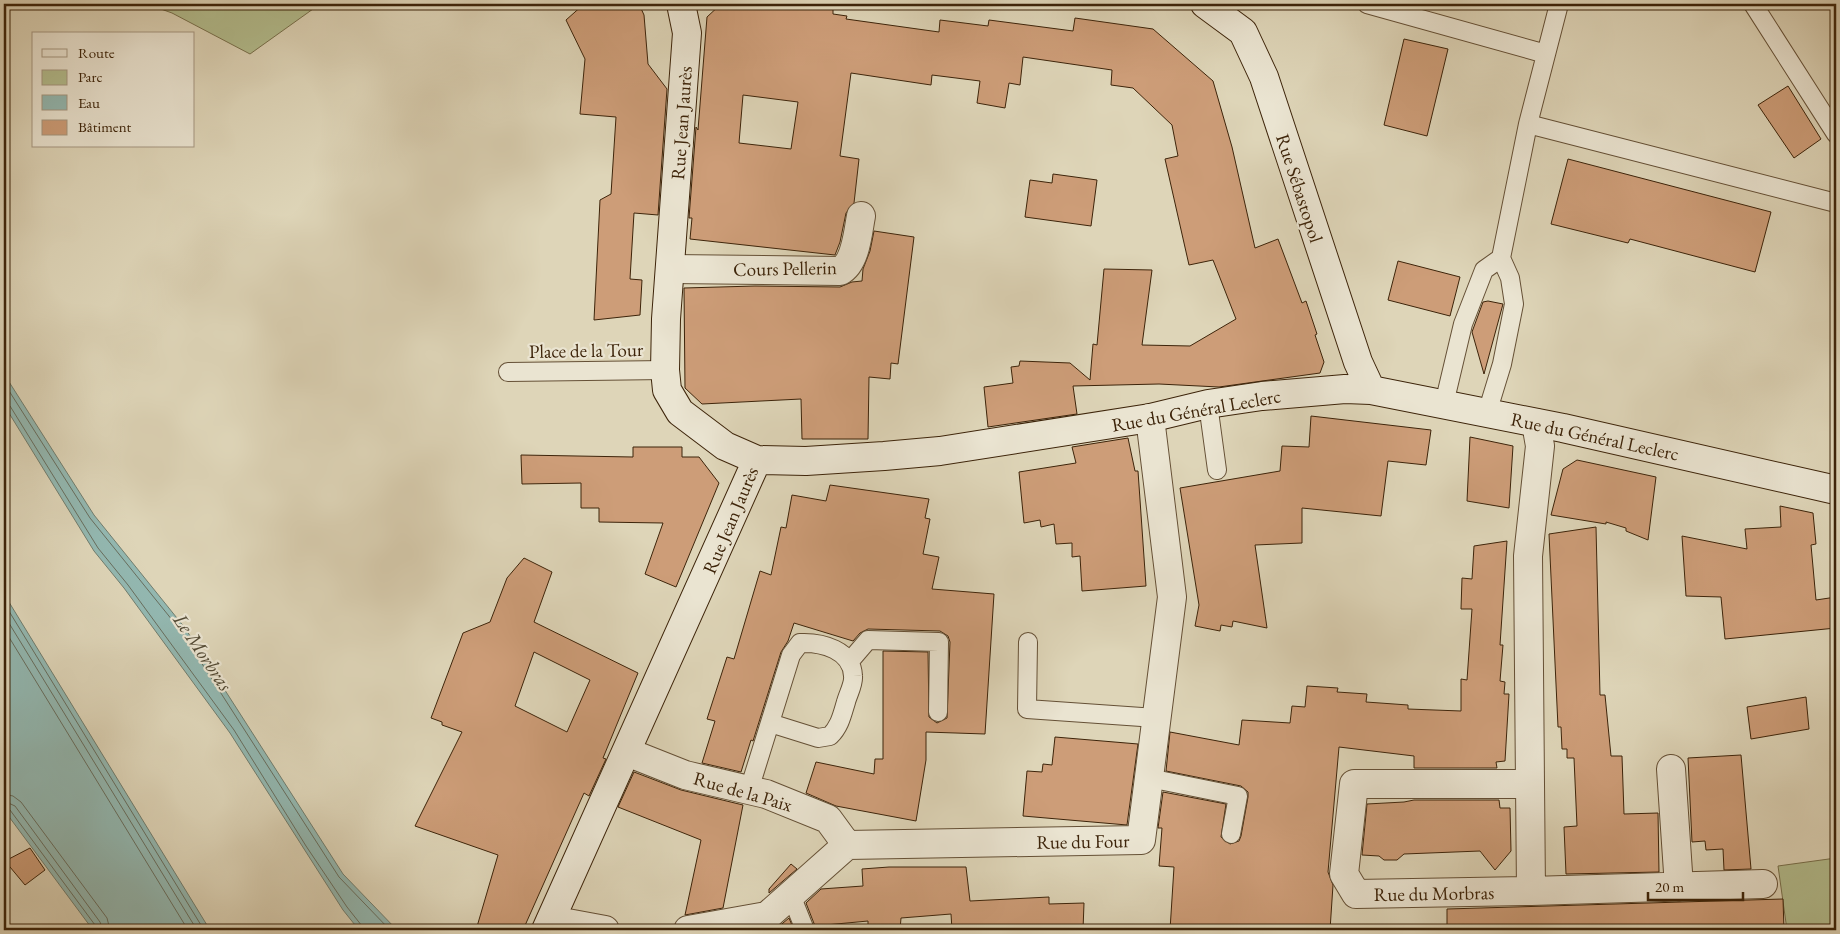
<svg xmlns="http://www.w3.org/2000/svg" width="1840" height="934" font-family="'EB Garamond',serif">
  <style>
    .green { fill: #b3bd8e; stroke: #78704c }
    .water { fill: #93b8b1; stroke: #717d6e }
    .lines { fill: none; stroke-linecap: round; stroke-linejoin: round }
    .shore { stroke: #686e5e; stroke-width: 1 }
    .building { fill: #cd9d78; stroke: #3d240a; fill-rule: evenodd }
    .service-casing { stroke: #655036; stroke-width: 20 }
    .minor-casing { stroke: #655036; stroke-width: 30 }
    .secondary-casing { stroke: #3d240a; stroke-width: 30 }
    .service { stroke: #eae4d1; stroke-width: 18 }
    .minor { stroke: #eae4d1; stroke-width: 28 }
    .secondary { stroke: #eae4d1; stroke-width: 28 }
    .labels { text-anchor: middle; stroke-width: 4.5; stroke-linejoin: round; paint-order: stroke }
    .street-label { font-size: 19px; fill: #3d240a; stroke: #eae4d1 }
    .water-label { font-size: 20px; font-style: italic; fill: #524934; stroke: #eae4d1 }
  </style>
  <rect width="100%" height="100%" fill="#ded5b8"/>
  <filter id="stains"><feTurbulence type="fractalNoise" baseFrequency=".004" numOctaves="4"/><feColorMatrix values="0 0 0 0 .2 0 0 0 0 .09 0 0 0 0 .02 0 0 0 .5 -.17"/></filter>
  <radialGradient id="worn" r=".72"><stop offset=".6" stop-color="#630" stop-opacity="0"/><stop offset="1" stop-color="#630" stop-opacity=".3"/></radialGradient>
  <path class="green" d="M147 4H320L250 54 172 13Z
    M1836 858V930H1787L1778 866Z"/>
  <path class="water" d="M4 374 94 515 185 628 343 874 397 930H359L343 910 230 733 124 588 94 551 4 405Z
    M4 594 210 930H93L4 810Z"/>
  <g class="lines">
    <path class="shore" d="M4 383 90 518 181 631 339 877 390 930
      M4 404 10 406 98 548 128 585 234 730 306 846 347 907 362 926 363 930
      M4 603 204 930
      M4 615 197 930
      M4 629 188 930
      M4 794 13 796 21 802 107 918 110 930
      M4 801 15 806 100 922 103 930
      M4 808 10 810 95 925 96 930"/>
  </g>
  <path class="building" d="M584 4H639L644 15 648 64 667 89 658 215 634 213 630 279 642 280 640 315 594 320 600 200 611 194 616 117 580 114 585 59 566 20Z
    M721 4H798L833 9V14L847 16 846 19 939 32 940 20 988 26 989 20 1073 31 1075 18 1153 29 1213 81 1232 147 1255 248 1278 239 1302 303 1306 301 1317 334 1315 335 1324 362 1320 373 1219 387 1159 384 1073 386 1077 414 988 427 984 387 1013 383 1011 367 1019 366 1020 361 1070 363 1090 380 1093 344 1097 345 1104 269 1152 270 1142 345 1190 346 1236 319 1213 260 1189 265 1165 159 1178 156 1172 125 1133 88 1111 85 1112 70 1023 57 1020 85 1009 83 1005 108 977 103 980 81 932 75 931 85 851 73 840 156 859 159 854 203 846 213 840 242 835 255 690 239 692 218H689L696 127 698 130 707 17ZM743 95 798 102 791 149 739 143Z
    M1404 39 1448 49 1427 136 1384 125Z
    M1788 86 1821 139 1794 158 1758 105Z
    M1568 159 1771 212 1755 272 1630 239 1628 243 1551 224Z
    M1053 174 1097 180 1091 226 1025 217 1030 180 1052 183Z
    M874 231 914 237 898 364 891 363 890 379 869 377 868 439H802L801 399 702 404 685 388 684 288 755 286 840 287 852 282 862 281 863 269 870 251Z
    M1398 261 1460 277 1450 316 1388 300Z
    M1488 301 1503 304 1484 374 1472 332 1483 302Z
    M1311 416 1431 430 1426 465 1388 461 1381 516 1302 508V543L1255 545 1267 628 1233 621 1232 627 1221 625 1220 631 1195 626 1199 605 1180 488 1280 471 1282 446 1309 447Z
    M1470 437 1513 446 1509 508 1467 501Z
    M1128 438 1135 471H1138L1146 586 1082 591 1080 556 1072 557V543L1056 544 1054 524 1041 527 1040 520 1024 523 1019 472 1076 463 1072 447Z
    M633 447H682V457H699L719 483 676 587 645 574 663 523 599 522V508H581V483L522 484 521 455 633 457Z
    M1577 460 1656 477 1648 540 1626 531V528L1606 522V524L1551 515 1563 469Z
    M830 485 929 499 925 518 930 519 923 554 939 557 932 589 994 594 985 734 926 732V760L916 821 836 806 806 793 816 762 874 774 875 759H883V651L928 652 929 717 937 723 947 718 950 642 948 636 940 631 868 629 860 633 853 641 794 623 788 641 781 652 753 741 751 740 741 772 702 763 715 721 707 719 727 657 734 659 760 571 771 575 781 527 786 528 792 495 826 501Z
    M1780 506 1813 513 1816 544 1811 545 1816 600 1836 597V628L1725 639 1721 597 1686 596 1682 536 1747 549 1745 529 1781 527Z
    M1596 527 1600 695H1605L1611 756H1622L1624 814 1658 813 1659 872 1566 874 1564 827 1577 826 1574 758H1567V749H1562L1561 727H1558L1549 534Z
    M1507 541 1500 645H1503L1500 681 1505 682 1504 694H1509L1505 761 1496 762 1497 768H1414V756L1339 747 1328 872 1333 885 1330 930H1170L1174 867 1159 866 1162 828H1158L1163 792 1226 804 1221 837 1230 844 1239 841 1241 836 1248 797V792L1241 786 1166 771 1170 732 1239 745 1242 720 1290 723 1292 706 1305 707 1307 686 1338 688 1337 692 1367 694 1366 702 1408 705V709L1461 711V679L1467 680 1472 609H1461L1462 578 1472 579 1474 546Z
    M524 558 552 572 534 622 638 673 603 758 606 759 589 796 584 793 523 930H476L498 855 415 826 462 732 442 725V722L431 718 463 633 490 622 507 578ZM534 652 590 680 567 732 515 706Z
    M1806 697 1809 729 1751 739 1747 707Z
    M1055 737 1138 744 1127 825 1023 816 1027 771 1042 772 1043 764 1052 765Z
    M1741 755 1751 869 1724 870 1723 849 1706 850 1705 841 1692 842 1688 758Z
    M634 772 681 790 743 805 723 908 685 915 701 840 618 807Z
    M1414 800H1499L1500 808H1510L1511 851 1495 870 1480 851 1404 854 1397 860H1384L1379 856 1362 855 1367 804 1404 802Z
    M30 848 45 870 25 885 5 861Z
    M791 864 797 869 769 893V889Z
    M889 867H966L970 901 1049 897V904L1084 903 1083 930H952L951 914 901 918 900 930H868V921L815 926 806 903 821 889 863 886 862 869Z
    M1783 899 1784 930H1447V909Z
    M789 918 794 930H772L777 928Z"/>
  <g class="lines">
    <g class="service-casing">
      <path id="service" d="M1367 4 1546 54
        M1753 4 1836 134
        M1528 124 1836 203
        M508 372 665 370
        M1208 404 1217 470
        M1444 404 1463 324 1484 270 1501 258
        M1487 413 1502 364 1514 304 1510 278 1501 258 1528 124 1559 4
        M1028 642 1027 709 1156 718
        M850 661 868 640 939 642 938 712
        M1149 778 1238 796 1231 834
        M749 790 791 655 800 643C822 642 852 650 853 676 854 684 848 694 846 702 842 715 840 726 830 736L818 738 770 723
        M791 895 805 930"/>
    </g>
    <g class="minor-casing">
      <path id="minor" d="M671 269 840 271C856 263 858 231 861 216
        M627 752 685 775 766 794 828 819 847 845
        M1671 769 1679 887
        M1530 784 1531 891 1356 894 1344 874 1354 784H1530L1528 556 1540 446 1536 423
        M1531 891 1763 884
        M551 920 605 930
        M688 930 767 916 847 845 1141 840 1172 597 1150 418"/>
    </g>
    <g class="secondary-casing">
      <path id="secondary" d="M681 4 687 33 666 319 665 370 667 390 680 412 725 446 757 460 806 461 884 456 940 451 1150 418 1208 404 1262 396 1345 389 1371 390 1563 428 1836 490
        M1205 4 1243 32 1264 77 1358 362 1371 390
        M546 930 757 460"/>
    </g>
    <use href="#service" class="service"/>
    <use href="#minor" class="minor"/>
    <use href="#secondary" class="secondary"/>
  </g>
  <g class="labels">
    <g class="street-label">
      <text transform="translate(681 123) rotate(-86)" y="7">Rue Jean Jaurès</text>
      <text transform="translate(1300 188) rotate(72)" y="7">Rue Sébastopol</text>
      <text transform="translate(785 268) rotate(-1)" y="7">Cours Pellerin</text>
      <text transform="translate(586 350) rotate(-1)" y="7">Place de la Tour</text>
      <text transform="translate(1196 410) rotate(-10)" y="7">Rue du Général Leclerc</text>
      <text transform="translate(1595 436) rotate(12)" y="7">Rue du Général Leclerc</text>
      <text transform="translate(730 520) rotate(-67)" y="7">Rue Jean Jaurès</text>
      <text transform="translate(743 791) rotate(16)" y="7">Rue de la Paix</text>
      <text transform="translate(1083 841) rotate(-1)" y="7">Rue du Four</text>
      <text transform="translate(1434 893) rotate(-1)" y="7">Rue du Morbras</text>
    </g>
    <g class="water-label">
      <text transform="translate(203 652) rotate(56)" y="7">Le Morbras</text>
    </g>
  </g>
  <rect width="1840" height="934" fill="none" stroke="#ded5b8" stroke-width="20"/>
  <rect x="5" y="5" width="1830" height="924" fill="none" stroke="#3d240a" stroke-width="2.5"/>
  <rect x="10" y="10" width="1820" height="914" fill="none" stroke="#3d240a"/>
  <rect x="32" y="32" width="162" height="115" fill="#eae4d1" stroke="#a59781"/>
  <rect x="42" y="49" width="25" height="8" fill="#eae4d1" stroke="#a59781"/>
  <text x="78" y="58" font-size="15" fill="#3d240a">Route</text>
  <rect x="42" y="70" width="25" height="15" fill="#b3bd8e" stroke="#a59781"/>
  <text x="78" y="82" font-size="15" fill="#3d240a">Parc</text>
  <rect x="42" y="95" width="25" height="15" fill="#93b8b1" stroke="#a59781"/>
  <text x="78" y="108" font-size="15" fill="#3d240a">Eau</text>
  <rect x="42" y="120" width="25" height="15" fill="#cd9d78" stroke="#a59781"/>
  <text x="78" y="132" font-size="15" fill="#3d240a">Bâtiment</text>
  <path d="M1648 892v8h95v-8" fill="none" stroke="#3d240a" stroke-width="2.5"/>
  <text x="1655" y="892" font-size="15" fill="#3d240a" stroke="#eae4d1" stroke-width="4" paint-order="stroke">20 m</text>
  <rect width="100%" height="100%" filter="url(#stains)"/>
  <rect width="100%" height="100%" fill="url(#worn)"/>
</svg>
